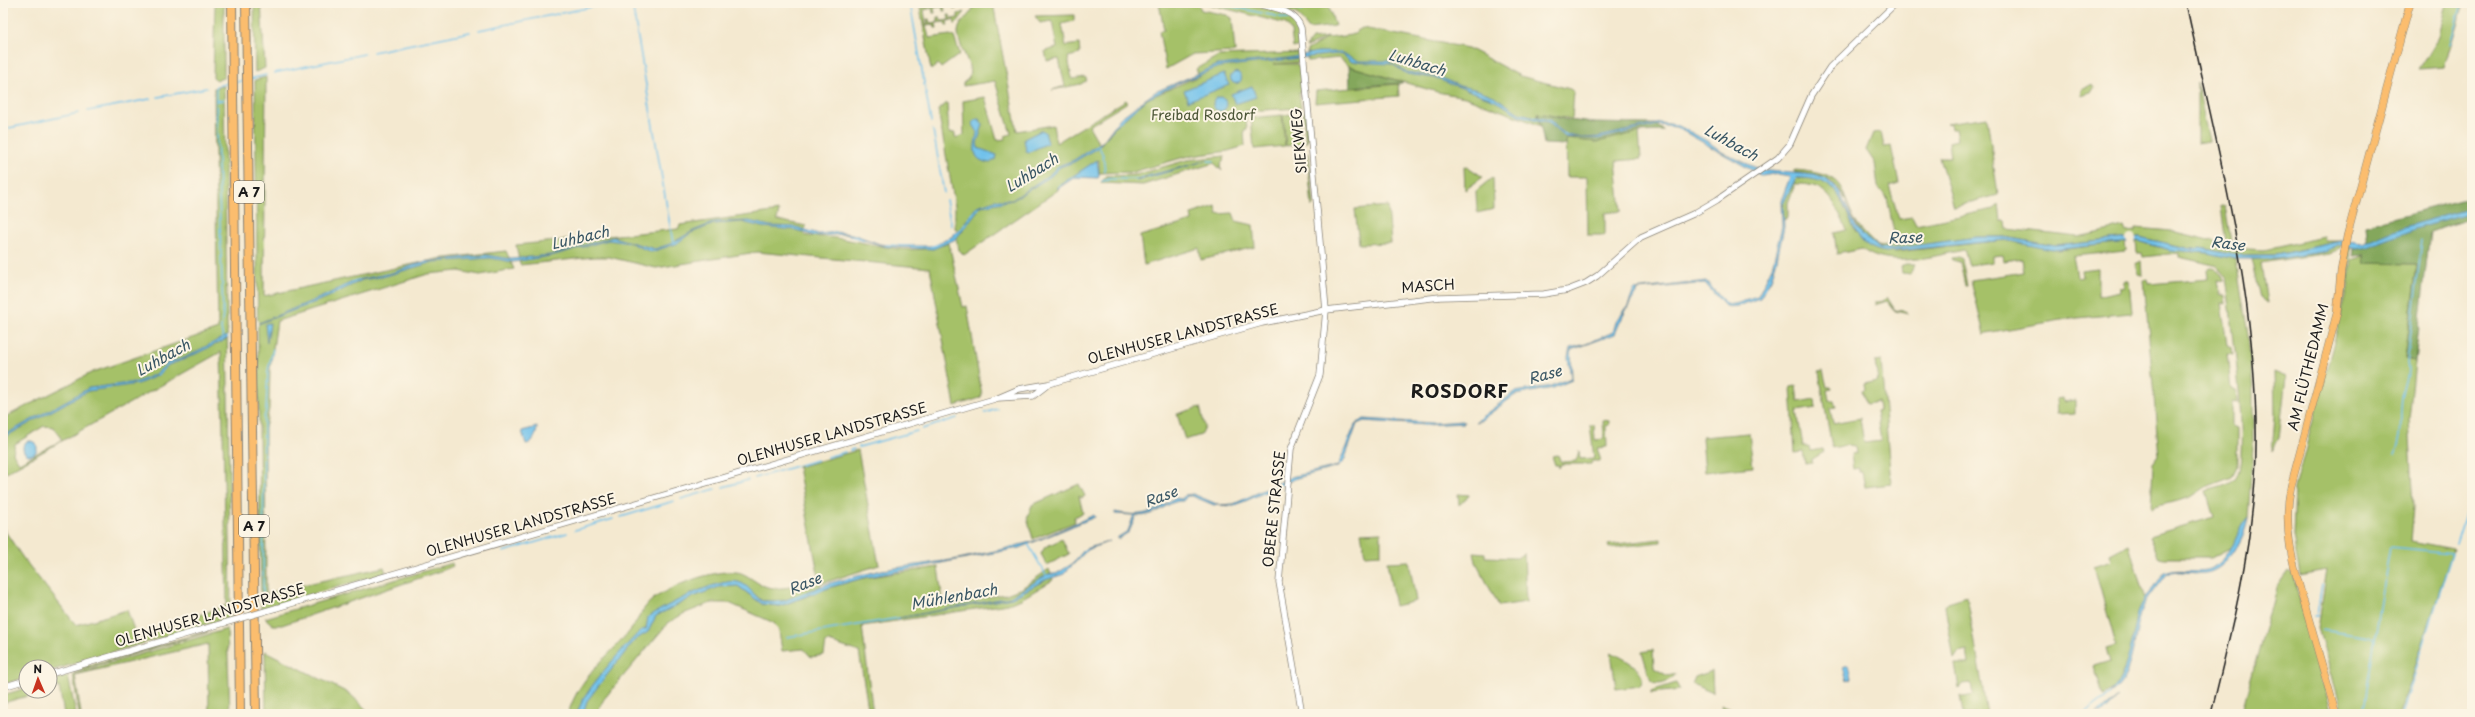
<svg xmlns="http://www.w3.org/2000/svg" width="2475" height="717" font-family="'Playpen Sans',sans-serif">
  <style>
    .green { fill: #a5c168; stroke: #606e42; fill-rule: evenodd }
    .forest { fill: #84a75c; stroke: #50623c }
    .water { fill: #6fc1eb; stroke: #466e84 }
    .pier { fill: #f4e9d0 }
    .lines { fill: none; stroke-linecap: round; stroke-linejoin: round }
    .stream { stroke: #6fc1eb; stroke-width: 1.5 }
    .minor-casing { stroke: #888276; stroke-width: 7 }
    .major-casing { stroke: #888276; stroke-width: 8 }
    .highway-casing { stroke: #888276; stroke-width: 10 }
    .minor { stroke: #fff; stroke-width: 5.5 }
    .major { stroke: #fbbd6e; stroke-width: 7 }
    .highway { stroke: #fbbd6e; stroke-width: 8 }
    .rail { stroke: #1c1c1c; stroke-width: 1.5 }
    .minor-bridge-casing { stroke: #888276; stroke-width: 7; stroke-linecap: butt }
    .minor-bridge { stroke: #fff; stroke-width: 5.5 }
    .labels { text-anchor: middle; stroke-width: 4; stroke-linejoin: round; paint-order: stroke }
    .shield { fill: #fcf5e5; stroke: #5f5d58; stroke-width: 1 }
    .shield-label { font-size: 13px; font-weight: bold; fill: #1c1c1c }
    .park-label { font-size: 14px; fill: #4c5637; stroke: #fcf5e5 }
    .street-label { font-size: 14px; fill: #1c1c1c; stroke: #fcf5e5 }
    .water-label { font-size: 15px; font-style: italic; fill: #395664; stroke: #fcf5e5 }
    .district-label { font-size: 18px; font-weight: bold; letter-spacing: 1px; fill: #1c1c1c; stroke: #fcf5e5 }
  </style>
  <rect width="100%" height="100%" fill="#fcf5e5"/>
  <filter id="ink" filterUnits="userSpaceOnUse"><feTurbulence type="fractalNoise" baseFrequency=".025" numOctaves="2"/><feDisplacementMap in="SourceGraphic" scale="8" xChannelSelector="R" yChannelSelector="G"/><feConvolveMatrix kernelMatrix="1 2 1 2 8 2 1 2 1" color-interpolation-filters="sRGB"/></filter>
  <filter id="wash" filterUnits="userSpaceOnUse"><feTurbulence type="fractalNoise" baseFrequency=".012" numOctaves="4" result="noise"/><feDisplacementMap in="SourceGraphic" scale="16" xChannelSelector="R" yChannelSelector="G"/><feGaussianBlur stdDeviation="0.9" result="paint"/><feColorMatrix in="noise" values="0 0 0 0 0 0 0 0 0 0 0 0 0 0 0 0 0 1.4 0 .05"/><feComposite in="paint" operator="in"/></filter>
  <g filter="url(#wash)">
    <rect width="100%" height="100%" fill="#f4e9d0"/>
    <path class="green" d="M215 3H224V78L215 80 213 78Z
      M254 3H261L265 68 255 72Z
      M932 3H962L955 4 956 9H954L953 5 944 6 945 11H943L942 6 934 8 935 13H933L932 8 924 10 926 24 928 23 927 19H929L930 23 938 22V17H940L941 21 949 20 948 15H950L951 19 958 18V14L965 12 955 25 954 20 947 21 948 26H946L945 22 936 23 937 28H935L934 24 926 25 929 38 950 35 954 37 960 54 941 68 938 64 931 70 920 8 932 6Z
      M974 3H993L1017 131 1053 125 1056 143 1126 100 1128 102 1089 126 1100 145 1116 126 1147 99 1199 76 1196 69 1218 56 1300 53 1301 62 1273 64H1297L1300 67 1302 91 1299 92 1301 108 1245 111 1247 129 1244 130 1245 146 1228 151 1185 157 1133 172 1099 173V160L1058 186V190L964 255 959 250 956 239 961 232 955 228V206L938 110 947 103 949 133H955V138L964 135 963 101 985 97 997 140 1005 139V136L1011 134 995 81 963 86V83L969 78C973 61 958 49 958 32 959 19 974 15 974 3Z
      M1159 3H1198L1201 10 1227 15 1232 18 1235 52 1193 54 1166 69 1159 31 1164 30Z
      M1204 3C1224 3 1276 4 1291 17 1299 24 1299 36 1299 46L1293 48 1291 31 1286 24Z
      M1263 3H1325L1329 7 1335 26 1309 29 1297 14Z
      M2447 3H2464L2444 67 2419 69 2439 36Z
      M1074 15V21L1062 24 1066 46 1079 44 1080 54 1068 57 1072 79 1085 77 1087 80 1081 84 1052 90 1065 86 1059 59 1047 61 1045 51 1057 48 1052 21 1040 23 1035 16Z
      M1362 28 1468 48 1520 76 1570 89 1574 92 1572 119 1538 113 1541 126 1465 97 1437 92 1349 66 1339 58 1308 61 1307 50 1328 38 1351 35Z
      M1328 37 1307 47H1306L1312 39Z
      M266 77 264 296 437 259 506 251 514 269 480 275 459 271 428 274 277 321 270 369 269 409 265 428 266 595 276 591 384 567 386 573 261 609 255 80Z
      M2197 82 2209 141 2197 143Z
      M1398 84 1399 96 1315 103 1316 91Z
      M2092 84 2094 88 2091 93 2081 96 2082 90Z
      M224 86 231 617 50 671V667H26V678L3 684V528L23 558 76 625 127 610 137 638 227 605 221 352 3 474V418L93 372 218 329 214 88ZM44 426 54 427 62 440 19 463 13 453 15 444Z
      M1303 110 1306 112 1308 138 1306 143Z
      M1298 113 1301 144 1286 146 1283 115Z
      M1282 115 1285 146 1254 149 1251 118Z
      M1987 117 1998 195 1954 207 1939 157H1951L1949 142 1957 140 1955 129H1951L1950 123H1947Z
      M1639 132 1641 159 1616 161 1621 211 1605 213V235H1588L1587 177H1567L1566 139 1597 142Z
      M1881 132 1884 147 1891 146 1899 183 1889 186 1899 219 1912 217 1916 225 1994 209 1999 205 2001 221H2006L2007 229 2078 237 2124 227 2126 232 2135 231V228L2172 231 2226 244 2221 206H2225L2232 248 2264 250 2324 237 2325 241H2341L2276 255H2235L2201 248 2191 249 2139 237 2055 246 2004 237H1978L1895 249C1847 249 1859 201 1830 181 1819 174 1806 174 1794 172V170C1860 174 1833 199 1865 234 1868 237 1873 243 1877 245 1883 247 1892 243 1897 247L1887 198 1878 187 1875 163 1866 150 1873 133Z
      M1307 152 1309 155 1314 204 1312 207Z
      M1225 156 1220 167 1222 171 1214 163 1143 185 1101 183 1106 176 1135 175 1187 160Z
      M1464 167H1468L1483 177 1465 190Z
      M1493 177 1494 209 1477 213 1476 191Z
      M1796 178H1815L1832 186 1838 194 1856 233 1872 248 1896 252 2005 240 2058 250 2125 242 2126 251 2073 256 2077 277 2082 276 2081 270 2098 268V296L2119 291V288L2124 287V281H2129L2132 311 2131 313 2067 319 1986 333 1984 335 1971 280 2024 272 2022 258 2004 261 2003 255 1993 256V262L1969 265 1964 250C1934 256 1888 270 1862 249L1837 254 1834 233 1847 230C1834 203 1830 183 1795 184L1788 203V217L1784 220 1783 204Z
      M1216 206 1217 214 1233 213 1236 221 1253 225 1255 247 1201 260 1199 248 1144 265 1140 236 1192 221 1191 214Z
      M1388 206 1391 243 1359 244 1355 209Z
      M779 211 777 220 806 226 804 235 808 236C820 237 831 237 843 239 880 245 912 257 949 243L963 307 967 306 982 395 980 398 955 406 930 268 757 252 656 268 609 257H593L520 265 516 245 678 229 680 225Z
      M2141 241C2168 255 2217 248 2236 260L2248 335 2253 392V446L2248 517 2233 547 2211 558H2163L2157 556 2149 536 2214 517 2206 491C2216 488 2230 486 2236 478 2251 455 2230 310 2226 277L2218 266 2179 257V253L2143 257 2142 253H2137L2136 242Z
      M2341 245 2340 249 2330 253 2261 263 2267 304 2260 299 2251 259H2276L2322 252Z
      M2348 248H2351L2348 280 2340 313Z
      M2364 255 2365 263 2417 264 2405 359 2415 361 2409 420 2414 506 2411 541 2453 549 2400 714H2343L2318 628 2327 570 2300 575 2293 537 2295 488 2348 289 2352 259Z
      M1959 257 1962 259 1967 286H1965L1960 262 1952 260V258Z
      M2141 261 2142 276 2137 275 2136 263Z
      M1905 264H1915L1910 274 1902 273 1901 267Z
      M2211 268C2218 268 2223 274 2224 281L2218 280 2220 294 2225 296 2226 304 2221 303 2227 345 2231 347 2232 355 2227 354 2231 388 2236 390 2237 402 2232 401V427L2237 429V466L2232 477 2206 487 2191 497 2151 508 2153 464 2159 456 2144 280 2148 279 2149 284 2208 279 2207 270Z
      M1887 297 1895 310 1905 311 1909 314 1895 311 1887 301 1875 305V302L1883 301Z
      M1881 361 1891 484 1865 487 1862 472H1859V468L1853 469 1851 454 1856 453 1855 446 1847 445 1832 448 1819 372 1823 371 1827 387H1831V389L1827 390 1829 400H1834L1836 407 1830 408 1833 423 1860 418 1864 443 1881 441 1876 411 1879 410 1878 402 1866 404 1862 390 1865 389 1864 384 1878 381 1875 362Z
      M2274 372 2286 377 2279 438 2272 451 2275 415Z
      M1796 386 1798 402 1815 399 1816 408 1797 411 1803 446H1809L1810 451 1823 449 1824 452 1811 460 1812 462 1805 463 1803 452 1795 453 1791 387Z
      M2062 398 2063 402 2075 400V413L2057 414 2056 399Z
      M1200 407 1205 427 1201 435 1185 440 1177 414Z
      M1603 420 1609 421V425L1606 426 1607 447 1597 448 1601 461H1592L1591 464H1561L1559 468V465H1555L1552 456 1558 455 1561 462 1576 461 1579 451 1580 459 1594 458 1590 425H1594L1595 440 1604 439Z
      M1749 433 1753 467 1705 472 1702 437Z
      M858 450 879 565 820 584V587L783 601H762L747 588 738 586 762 604 780 606 831 587 863 578 938 567 943 604 1006 594 1022 588 1049 569 1053 580 1021 599 1008 604 862 626 873 714H869L859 652 829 642H826L824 655 811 657 804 649 782 651 779 631 774 623 729 603H711L683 614 668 623 604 699 596 714H568C579 677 605 660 629 632 638 622 641 609 652 600 670 586 712 570 735 572 745 572 753 581 762 585 780 593 801 584 819 579L798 467Z
      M1079 484 1085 496 1082 498 1079 496 1083 513 1074 517 1075 522 1033 539 1027 518 1032 505Z
      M1458 494 1469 495V496L1459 505Z
      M1381 532V554L1365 555 1361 533Z
      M1062 539 1069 554 1047 565 1041 554 1045 547Z
      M1661 539V542L1609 548 1608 545Z
      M2129 544 2145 600 2137 617 2130 656 2116 688 2103 696 2094 666 2110 661 2106 648 2116 645 2094 566 2112 560 2110 554Z
      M1474 552 1485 553V557L1517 558 1524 553 1526 602 1499 606 1476 562Z
      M1409 561 1416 601 1395 606 1387 562Z
      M452 563 453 566 446 569 282 625H273L265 618Z
      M2288 571 2293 575 2332 714H2241L2276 588Z
      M1967 596 1987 714H1963L1960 695 1964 697 1973 695 1971 683 1962 684 1959 689 1955 664H1969L1967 651 1958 653 1954 659 1945 606 1948 602Z
      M227 629 230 714H209L208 644 75 675 81 714H79L73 674Z
      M208 631V632L73 672V670Z
      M1653 650 1654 668 1668 676 1676 674C1671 681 1658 686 1651 681L1642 652Z
      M265 651 350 694 371 714H266Z
      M1611 652C1622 658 1650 670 1640 686L1616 689Z
      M1712 671 1713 693 1692 684 1695 677Z
      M68 676 76 714H64L59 687 50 690V681Z
      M1676 683 1680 690 1651 693V691Z
      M26 688V691H45L3 703V695Z
      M1721 705 1723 706 1744 714H1723Z"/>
    <path class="forest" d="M1349 66 1402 82V83L1350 87Z
      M1538 113 1568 120 1596 123 1655 124 1664 131 1639 132 1597 142 1566 139V145L1544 144Z
      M2472 197V218L2430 232 2415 361 2405 359 2417 264 2365 263 2364 254 2353 255 2354 249 2367 246 2365 225Z"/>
    <path class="water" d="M1318 52H1340L1359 61H1388L1407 72 1441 78 1460 86 1478 90 1494 96 1519 113 1550 120 1559 130 1567 135 1583 138 1598 137 1660 123 1677 125 1709 142 1722 152 1754 167 1769 171 1814 175 1826 179 1839 191 1856 227 1864 236 1877 247 1890 249 1977 237H2004L2055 246 2139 237 2191 249 2201 248 2235 255H2276L2341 241 2362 244 2403 227 2472 208V213L2415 229 2367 247 2356 249 2341 245 2322 252 2276 259H2236L2208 253 2170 250 2138 241 2052 250 2005 240 1886 252C1834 245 1864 176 1796 178L1783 204 1784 227 1777 259 1771 279 1760 298C1748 301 1738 309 1725 306L1705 283 1638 290C1629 305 1621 318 1615 334L1571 350 1572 380 1553 388 1515 395 1481 420 1475 422 1515 392 1551 386 1571 378 1568 357 1570 348 1586 344 1613 332 1616 322 1628 306 1634 290 1706 281 1726 304C1739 306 1746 298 1758 296L1772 267 1782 226 1781 201 1790 177 1773 174 1762 176 1676 127 1658 125 1598 139 1565 137 1548 122 1520 116 1495 100 1434 78 1407 74 1392 64 1352 62 1343 55 1336 54 1220 67 1181 82 1147 99 1116 126 1097 148 1074 162 1060 167 1051 176 1013 200 981 206 956 239 933 249 884 246 845 234 815 236 796 230 762 227 742 222 714 224 691 233 676 244 651 252 631 243 608 240 551 256 513 262 490 258 433 262 386 276 362 280 326 298 258 324 183 360 168 365 159 375 138 384 88 391 3 438 6 434 89 388 137 382 156 374 167 363 184 358 220 339 324 296 356 280 391 273 423 262 486 255 511 259 550 255 613 237 655 249 670 244 693 231 715 222 749 221 770 226 796 227 819 234 835 232 852 234 880 244 896 246H934L953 236V233L958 232 977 206 995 200H1012L1050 174 1058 166 1074 160 1103 141 1120 118 1155 92 1218 65 1288 58Z
      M1230.5 78a5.5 5.5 0 1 1 11 0a5.5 5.5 0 1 1-11 0Z
      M1224 74 1229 85 1188 101 1184 90Z
      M1252 86 1256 97 1235 104 1231 94Z
      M1213 104a7 7 0 1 1 14 0a7 7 0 1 1-14 0Z
      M977 119H979L983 125 977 143 978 148 997 155 996 159 990 163C968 160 976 144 977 131L972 123Z
      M1042 130 1045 132 1048 143 1029 152 1026 151 1024 139Z
      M1097 160 1099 175 1098 178 1075 177 1057 189 1058 186Z
      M1208 160 1137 181 1136 179Z
      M270 323 267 343 265 324Z
      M1363 419 1433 423 1463 421 1464 423 1425 425 1364 421 1357 424 1344 461 1338 467 1297 478 1234 506 1214 505 1192 496H1187L1183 501C1169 499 1158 517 1136 516L1129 532 1118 539V537L1128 531 1134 515 1115 514V512C1140 518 1155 513 1174 498L1182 499 1185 495 1193 494 1219 505 1234 504 1291 477 1338 466 1355 425Z
      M537 427C537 433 533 444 526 444L522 431Z
      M23 448a7 7 0 1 1 14 0a7 7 0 1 1-14 0Z
      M1094 515 1095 517 1019 548 863 578 831 587 780 606 762 604 738 586 719 587 693 597 656 616 648 632 635 640 596 689 587 701 583 714H577C583 690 623 649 641 630L646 629 648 617C665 606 719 577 738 582 748 584 754 596 762 601H783L830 583 882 570 958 559 1004 549 1038 540Z
      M2248 517C2246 536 2227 571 2205 573 2193 574 2177 569 2166 574 2158 586 2144 600 2141 613 2133 638 2134 679 2109 695 2129 672 2131 644 2137 616 2140 602 2153 589 2160 577 2167 565 2198 574 2209 569 2234 559 2232 535 2248 517Z
      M1110 541 1087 550 1064 574 1045 580 1012 598 899 618 1010 597 1048 574H1056L1072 564 1085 549Z
      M1848 665 1851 678 1847 680 1843 667Z
      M2118 697 2102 714H2097Z"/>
    <path class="pier" d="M2126 239a5 5 0 1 1 10 0a5 5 0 1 1-10 0Z
      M258 320V326L228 339V333Z"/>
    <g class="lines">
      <path class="stream" d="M632 3 673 243
        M910 3 931 122
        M1217 3 1289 19
        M1272 3 1303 10
        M479 30 611 3
        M2450 44 2462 3
        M373 52 470 32
        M274 73 364 54
        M250 79 266 75
        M237 82 245 80
        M158 97 206 88
        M224 100 216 101V86L229 83
        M216 101 223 314 221 329 223 338
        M88 111 150 99
        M9 128 79 113
        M933 130 944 193
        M1098 145 1103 155 1105 172
        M1208 161H1214
        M1107 179H1137
        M1102 181 1108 180
        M946 200 951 225
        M851 236 863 239
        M886 245 922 247
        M930 247 940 244
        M985 413 997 409
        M922 429 957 418
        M859 447 917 431
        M850 450 854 449
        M2395 454C2404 434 2399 419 2402 399 2404 386 2410 375 2407 363L2422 240
        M827 457 845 452
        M755 478 817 460
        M723 487 748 480
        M681 499 715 489
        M621 517 674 501
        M575 530 613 519
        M1028 544 1047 577
        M2456 544 2472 493
        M503 552 567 533
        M263 600 264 418 266 411 268 371 273 349
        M2314 615H2317L2322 585
        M2322 630 2375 638 2390 547 2452 553 2402 714
        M787 637 899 618
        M2084 714 2110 694
        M2363 714 2375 639"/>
    </g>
  </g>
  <g filter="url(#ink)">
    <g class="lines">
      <g class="minor-casing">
        <path id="minor" d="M1251 3C1268 7 1295 8 1301 28L1326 310 1320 375 1291 449 1279 582 1302 714
          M998 398 1019 389 1048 384 1262 323 1326 310 1440 297 1544 294 1568 290 1586 283 1597 276 1641 237 1693 214 1717 200 1778 158 1790 144 1811 96 1830 67 1896 3
          M276 608 998 398 1033 396 1046 386
          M50 674 214 626
          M3 687 26 680"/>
      </g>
      <g class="major-casing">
        <path id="major" d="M2336 714C2327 683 2318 651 2309 620 2296 575 2281 532 2291 486L2337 313 2341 271 2347 236 2410 3"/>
      </g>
      <g class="highway-casing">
        <path id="highway" d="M232 3 240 714
          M246 3 256 714"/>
      </g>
      <use href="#minor" class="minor"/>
      <use href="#major" class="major"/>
      <use href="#highway" class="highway"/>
      <path class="rail" d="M2186 3C2219 159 2264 318 2255 479 2250 559 2230 636 2211 714"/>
      <g class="minor-bridge-casing">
        <path id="minor-bridge" d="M214 626 276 608"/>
      </g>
      <use href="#minor-bridge" class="minor-bridge"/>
    </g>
  </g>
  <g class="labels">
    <g class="shield">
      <rect x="234" y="181" width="30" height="22" rx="3"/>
      <rect x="239" y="515" width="30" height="22" rx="3"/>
    </g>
    <g class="shield-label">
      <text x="249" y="197">A 7</text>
      <text x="254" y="531">A 7</text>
    </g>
    <g class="park-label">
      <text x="1203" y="120">Freibad Rosdorf</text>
    </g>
    <g class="street-label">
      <text transform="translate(1299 141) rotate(-95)" y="5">SIEKWEG</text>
      <text transform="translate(1428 286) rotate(-4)" y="5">MASCH</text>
      <text transform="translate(1183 334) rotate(-15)" y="5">OLENHUSER LANDSTRASSE</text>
      <text transform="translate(2308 367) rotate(-76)" y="5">AM FLÜTHEDAMM</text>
      <text transform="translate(832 434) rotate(-16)" y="5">OLENHUSER LANDSTRASSE</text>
      <text transform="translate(1274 509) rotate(-84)" y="5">OBERE STRASSE</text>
      <text transform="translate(521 525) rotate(-16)" y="5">OLENHUSER LANDSTRASSE</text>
      <text transform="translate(210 615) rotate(-16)" y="5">OLENHUSER LANDSTRASSE</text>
    </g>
    <g class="water-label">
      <text transform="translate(1417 63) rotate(17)" y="5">Luhbach</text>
      <text transform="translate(1731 143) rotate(29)" y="5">Luhbach</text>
      <text transform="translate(1032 173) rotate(-32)" y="5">Luhbach</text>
      <text transform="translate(580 238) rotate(-13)" y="5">Luhbach</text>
      <text transform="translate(1905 238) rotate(-2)" y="5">Rase</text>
      <text transform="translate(2228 244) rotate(7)" y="5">Rase</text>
      <text transform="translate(163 358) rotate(-29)" y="5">Luhbach</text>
      <text transform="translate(1545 375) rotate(-15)" y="5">Rase</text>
      <text transform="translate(1161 497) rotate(-21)" y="5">Rase</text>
      <text transform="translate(805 584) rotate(-22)" y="5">Rase</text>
      <text transform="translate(954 597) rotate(-10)" y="5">Mühlenbach</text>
    </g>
    <g class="district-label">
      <text x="1460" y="398">ROSDORF</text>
    </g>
  </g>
  <rect width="2475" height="717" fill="none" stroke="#fcf5e5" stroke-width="16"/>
  <g transform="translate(38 679) rotate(358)"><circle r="19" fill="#fcf5e5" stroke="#a29e95"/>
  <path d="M0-3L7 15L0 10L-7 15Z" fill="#c8321e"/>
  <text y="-6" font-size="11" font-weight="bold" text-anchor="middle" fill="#1c1c1c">N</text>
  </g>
</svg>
